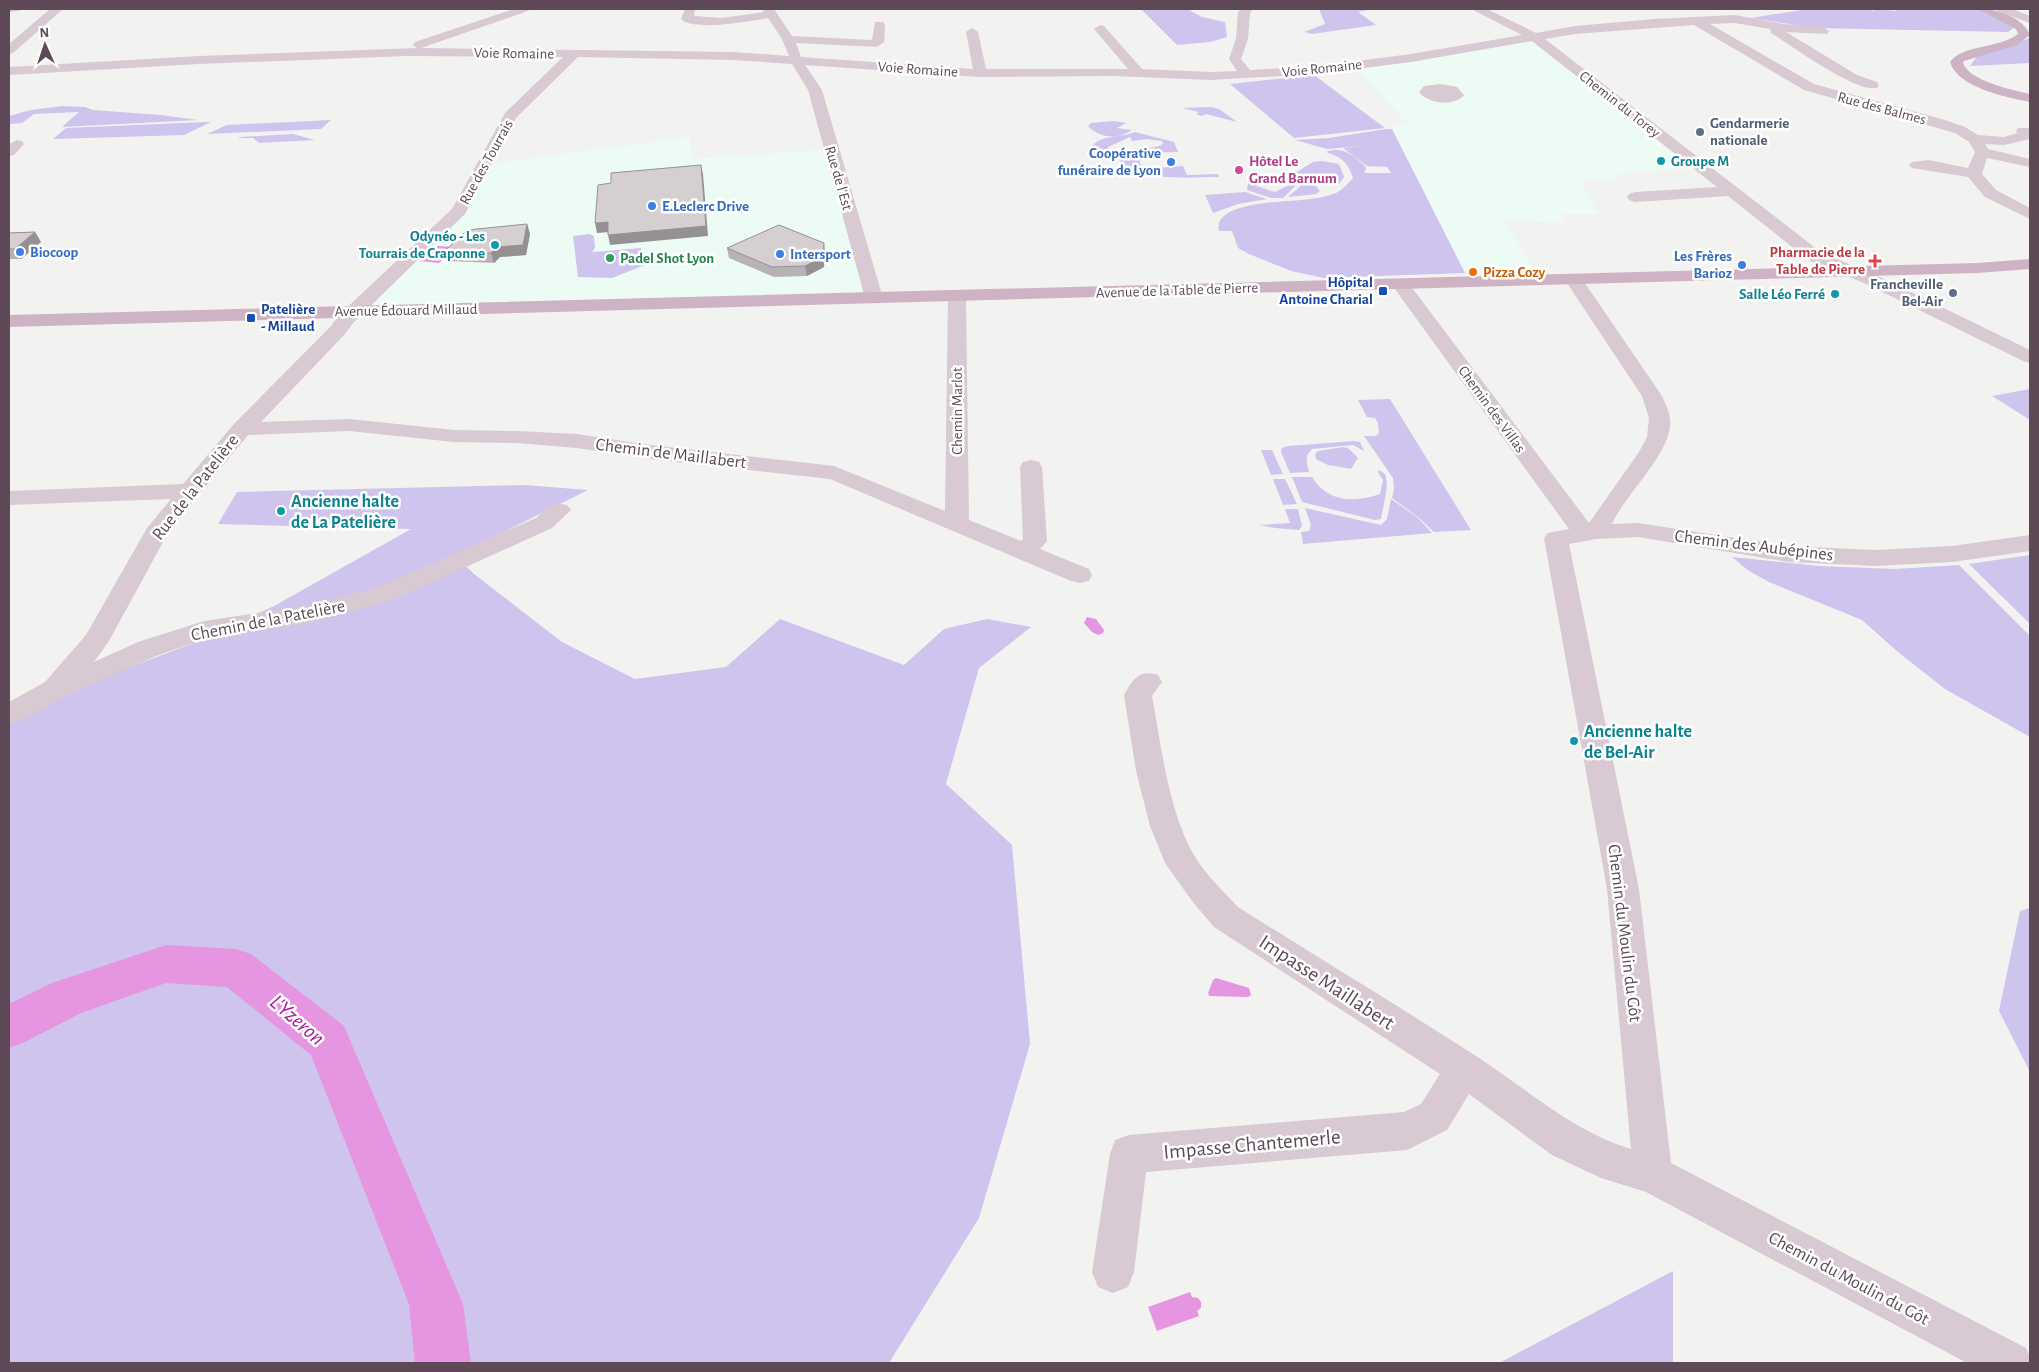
<svg xmlns="http://www.w3.org/2000/svg" width="2039" height="1372" font-family="'Alegreya Sans',sans-serif">
  <style>
    .commercial { fill: #edfbf5 }
    .green { fill: #cec4ed }
    .water { fill: #e695e0 }
    .lines { fill: none; stroke-linecap: round; stroke-linejoin: round }
    .river { fill: #e695e0; fill-rule: evenodd }
    .minor { fill: #d8c9d2; fill-rule: evenodd }
    .major { fill: #ceb3c4; fill-rule: evenodd }
    .wall { fill: #b7b2b5 }
    .shaded-wall { fill: #959193 }
    .building { fill: #d5cfd2; stroke: #959193 }
    .service-dot { fill: #5c6f8a; stroke: #fff; stroke-width: 2 }
    .culture-dot { fill: #0f9aa8; stroke: #fff; stroke-width: 2 }
    .shop-dot { fill: #3f7fe0; stroke: #fff; stroke-width: 2 }
    .hotel-dot { fill: #d1479c; stroke: #fff; stroke-width: 2 }
    .leisure-dot { fill: #2e9e5b; stroke: #fff; stroke-width: 2 }
    .health-dot { fill: #e0444e; stroke: #fff; stroke-width: 2 }
    .food-dot { fill: #e8710a; stroke: #fff; stroke-width: 2 }
    .transit-dot { fill: #1a4fb4; stroke: #fff; stroke-width: 2 }
    .labels { text-anchor: middle; stroke-width: 5; stroke-linejoin: round; paint-order: stroke }
    .far-street-label { font-size: 15px; fill: #5e4a57; stroke: #fff }
    .far-service-label { font-size: 15px; font-weight: bold; fill: #4e5e75; stroke: #fff; text-anchor: start }
    .far-shop-label { font-size: 15px; font-weight: bold; fill: #366cbe; stroke: #fff; text-anchor: start }
    .far-hotel-label { font-size: 15px; font-weight: bold; fill: #b23c85; stroke: #fff; text-anchor: start }
    .far-culture-label { font-size: 15px; font-weight: bold; fill: #0d838f; stroke: #fff; text-anchor: end }
    .far-health-label { font-size: 15px; font-weight: bold; fill: #be3a42; stroke: #fff; text-anchor: end }
    .far-leisure-label { font-size: 15px; font-weight: bold; fill: #27864d; stroke: #fff; text-anchor: start }
    .far-food-label { font-size: 15px; font-weight: bold; fill: #c56008; stroke: #fff; text-anchor: start }
    .far-transit-label { font-size: 15px; font-weight: bold; fill: #164399; stroke: #fff; text-anchor: end }
    .street-label { font-size: 18px; fill: #5e4a57; stroke: #fff }
    .culture-label { font-size: 18px; font-weight: bold; fill: #0d838f; stroke: #fff; text-anchor: start }
    .near-street-label { font-size: 21px; fill: #5e4a57; stroke: #fff }
    .near-water-label { font-size: 22px; font-style: italic; fill: #a41799; stroke: #fff }
  </style>
  <rect width="100%" height="100%" fill="#f2f3f1"/>
  <path class="commercial" d="M1534 41 1692 167 1623 173 1616 176 1618 180 1581 181 1599 214H1560L1564 223 1504 220 1535 271 1465 273 1390 126 1408 124 1357 69Z
    M690 137 691 159 826 150 865 291 363 307 462 216 487 164Z"/>
  <path class="green" d="M1141 9H1187L1202 17 1225 22 1227 37 1210 42 1177 45Z
    M1319 9H1373L1358 12 1376 25 1312 34 1304 32 1325 24Z
    M1807 9H1866L1874 11 1875 9 1895 11 1898 9H1980L2015 27 2008 32 1815 28 1751 18Z
    M2030 38V63L1970 66 1978 55Z
    M1314 75 1385 128 1294 138 1230 84Z
    M62 106 85 107 93 110 160 115 198 120 62 127 79 112 34 114 22 123 9 124V116L31 110Z
    M1211 107 1219 109 1237 122 1206 114 1201 116 1196 114 1199 112 1182 108Z
    M331 120 321 129 207 134 227 125Z
    M1114 121 1126 123 1117 128 1132 130C1118 140 1099 138 1088 126L1091 123Z
    M206 122H211L184 135 53 139 66 128Z
    M1386 129H1392L1465 273 1324 278 1291 271 1249 254 1238 248 1232 231H1219C1212 202 1284 202 1301 200 1313 199 1325 197 1336 193 1343 190 1348 183 1353 178 1348 162 1341 157 1326 152 1343 146 1352 155 1365 166L1366 169 1364 173H1391L1387 167 1367 166 1343 148 1359 146 1327 149 1295 140 1329 138Z
    M1135 132 1174 142 1178 152 1131 153 1122 150C1133 147 1156 150 1163 144L1162 141 1147 139 1132 141 1130 137 1108 147 1110 153 1109 160 1102 159 1090 149C1100 133 1119 139 1135 132Z
    M293 134 315 140 259 143 254 139V138H238L240 137Z
    M1120 152 1138 156 1142 169 1183 166 1187 175 1218 174 1219 177C1191 177 1137 183 1118 158Z
    M1322 161 1339 164 1344 177 1339 184H1321L1292 175 1313 162Z
    M1254 180 1261 182 1256 186 1275 192 1299 180 1302 181 1296 185 1283 198H1271L1247 190 1248 184Z
    M1304 183 1316 186 1320 191 1316 194 1288 197Z
    M1245 192 1267 199 1238 204 1213 213 1205 195Z
    M589 234 594 236 595 248 592 252 641 248 645 265 612 278 578 277 573 236Z
    M2030 389V420L1992 396Z
    M1390 399 1471 530 1434 532 1418 517 1392 498 1394 490 1393 478 1364 436H1376L1379 433 1378 423 1375 418 1367 417 1358 400Z
    M1354 441 1360 442 1364 451 1353 445 1312 449C1304 456 1307 463 1309 472L1290 473 1281 452 1282 448 1288 446Z
    M1343 447 1348 448 1358 458 1351 469 1328 465 1316 459 1315 454 1318 451Z
    M1261 450H1272L1283 474 1271 475Z
    M1379 470 1385 474C1390 487 1383 504 1381 519L1375 520 1302 502 1292 477H1312C1327 502 1354 503 1380 494L1383 480 1378 472Z
    M1273 479H1285L1297 504 1283 505Z
    M525 485 588 490 456 556 474 574 562 642 635 679 726 667 780 619 904 665 944 629 987 619 1031 627 979 668 946 784 1012 845 1030 1044 979 1218 889 1363H9V719L77 687 191 644 274 606 411 529 218 524 237 492Z
    M1391 499 1417 517 1432 533 1303 544 1301 532 1309 531 1311 525 1305 508 1381 525 1387 519Z
    M1285 509H1298L1302 526 1299 530 1275 528 1259 525 1290 523Z
    M2030 555V624L1969 564Z
    M1732 557 1819 566 1895 569 1959 565 2030 636V737L1945 689 1898 652 1862 620 1769 582 1749 571Z
    M2030 908V1072L1999 1011 2020 911Z
    M1673 1271V1363H1499Z"/>
  <path class="water" d="M438 246 456 247 439 263 420 261Z
    M1087 617 1096 619 1104 630 1103 633 1098 635 1092 632 1084 623Z
    M1216 978 1249 988 1251 995 1248 997 1209 996 1208 993 1213 980Z
    M1190 1292 1192 1297 1198 1298 1201 1302V1308L1197 1311 1199 1316 1157 1331 1148 1307Z"/>
  <g class="lines">
    <path class="river" d="M166 945 236 949 251 954 344 1026 463 1304 471 1363H415L409 1304 311 1055 227 987 166 983 81 1013 25 1042 9 1048V1004L52 983Z"/>
    <path class="minor" d="M9 9H21L19 11 9 12Z
      M50 9H63L13 53 9 54V44Z
      M514 9H530L528 11 421 48 733 52 789 56 782 39 768 18C750 21 694 32 681 19L685 9H695L694 16 722 18 764 12 762 9H774L792 36 872 40 875 22H883L885 25 884 42 877 47 796 43 801 57 973 69 966 32 972 28 978 32 986 69H1128L1094 29 1100 25 1104 26 1142 69 1211 72 1237 71 1229 59 1236 39 1238 12 1241 9H1253L1250 13 1248 39 1241 59 1250 70 1318 66 1411 54 1522 35 1475 11 1473 9H1487L1536 33 1575 26 1654 19 1735 15 1784 24 1823 27 1829 31 1827 34 1786 32 1857 75 1877 82 1879 85 1877 88C1856 93 1791 45 1771 33L1770 29 1735 23 1710 24 1814 84 1945 120 1965 127 1978 135 2004 137 2017 133 2016 131 2018 128H2028L2030 130V139L2004 145 1985 144 1988 149 2030 159V167L1987 158 1982 174 1996 190 2030 208V219L1985 197 1968 177 1912 168 1909 165 1912 162 1929 160 1968 168 1975 152 1969 142 1955 133 1804 90 1694 25 1575 34 1545 39 1822 253 1876 275 2030 350V363L2023 361 1864 283 1810 261 1728 196 1635 202 1629 200 1627 197 1629 194 1635 192 1717 187 1532 41 1411 62 1318 74 1211 80 1113 76 980 77 805 65 822 90 883 298 880 302 874 303 868 302 865 298 808 90 792 64 733 60 578 57 516 118 465 214 354 322 345 334 261 422 349 419 454 430 517 431 577 434 642 444 834 466 945 511 948 297 951 293 957 292 963 293 966 297 969 520 1021 541 1023 539 1020 467 1023 462 1031 460 1039 462 1042 467 1047 541 1040 549 1089 569 1092 575 1089 581 1080 583 1071 581 830 479 642 458 577 448 517 443 454 442 349 431 248 435 169 531 109 641 94 662 138 642 204 621 310 605 375 588 536 518C546 509 553 501 567 505L571 510 552 528 393 600 310 623 207 638 156 656 65 696 21 721 9 724V702L45 682 86 635 147 528 171 499 9 505V491L183 484 234 424 331 326 340 314 452 209 505 113 563 57 407 56 199 64 9 75V67L199 56 417 48 413 45 415 42Z
      M1996 9H2012L2030 16V23L1998 11Z
      M1440 84 1457 87 1464 95C1454 107 1428 104 1419 92L1424 86Z
      M17 140 22 141 24 144 14 155 9 156V144Z
      M1574 275 1580 276 1662 396C1665 403 1669 411 1670 418 1675 450 1625 494 1612 524L1638 523 1789 546 1876 550 1952 546 2030 535V551L1952 562 1876 566 1789 562 1638 537 1596 539 1569 544 1639 889 1671 1163 2026 1348 2030 1357V1363H1967L1646 1192 1601 1178 1552 1155 1469 1094 1447 1130 1407 1150 1146 1172 1134 1272 1128 1287 1113 1293 1098 1287 1092 1272 1110 1154 1115 1140 1129 1135 1404 1112 1421 1104 1440 1074 1214 927 1192 901 1165 863 1150 826 1136 771 1124 695C1133 679 1139 669 1158 675L1162 682 1152 696C1161 745 1167 799 1188 844 1199 868 1220 888 1238 907 1317 957 1397 1005 1476 1056 1527 1089 1572 1131 1631 1149L1607 889 1544 538 1548 533 1569 529 1392 285 1395 281 1401 280 1407 281 1589 523 1639 452 1647 437 1649 418 1642 396 1565 280 1568 276Z"/>
    <path class="major" d="M1978 9C1996 8 2023 17 2030 35L2017 45 1964 61 1963 63C1969 81 2013 90 2030 94V102C2006 97 1958 88 1950 62 1963 44 1999 49 2018 34L2016 29Z
      M2030 259V269L1977 273 9 327V315L1977 263Z"/>
  </g>
  <path class="wall" d="M527 224 530 234 526 255 500 257 494 263 449 261 445 251Z
    M35 232 41 242 21 259H9V233Z
    M727 248 825 253 824 267 807 276 774 277 729 258Z"/>
  <path class="shaded-wall" d="M701 165 703 174 708 236 610 245 608 235Z
    M608 222 610 232 597 233 595 223Z
    M527 224 530 234 526 255 500 257 494 263 491 253 497 247Z
    M35 232 41 242 21 259 15 249Z
    M824 243 825 253 824 267 807 276 805 266Z"/>
  <path class="building" d="M701 165 706 226 608 235V222L595 223 598 185 611 183V173Z
    M527 224 523 245 497 247 491 253 445 251 467 230Z
    M779 225 824 243 823 257 805 266 772 267 727 248Z
    M35 232 15 249H9V233Z"/>
  <g class="service-dot">
    <circle cx="1700" cy="132" r="5"/>
    <circle cx="1953" cy="293" r="5"/>
  </g>
  <g class="culture-dot">
    <circle cx="1661" cy="161" r="5"/>
    <circle cx="495" cy="245" r="5"/>
    <circle cx="1835" cy="294" r="5"/>
    <circle cx="281" cy="511" r="5"/>
    <circle cx="1574" cy="741" r="5"/>
  </g>
  <g class="shop-dot">
    <circle cx="1171" cy="162" r="5"/>
    <circle cx="652" cy="206" r="5"/>
    <circle cx="20" cy="252" r="5"/>
    <circle cx="780" cy="254" r="5"/>
    <circle cx="1742" cy="265" r="5"/>
  </g>
  <circle class="hotel-dot" cx="1239" cy="170" r="5"/>
  <circle class="leisure-dot" cx="610" cy="258" r="5"/>
  <path class="health-dot" d="M1872.5 253.5h5v5h5v5h-5v5h-5v-5h-5v-5h5z"/>
  <circle class="food-dot" cx="1473" cy="272" r="5"/>
  <g class="transit-dot">
    <rect x="1378" y="286" width="10" height="10" rx="2.5"/>
    <rect x="246" y="313" width="10" height="10" rx="2.5"/>
  </g>
  <g class="labels">
    <g class="far-street-label">
      <text transform="translate(514 53) rotate(1)" y="5">Voie Romaine</text>
      <text transform="translate(1322 68) rotate(-6)" y="5">Voie Romaine</text>
      <text transform="translate(918 69) rotate(4)" y="5">Voie Romaine</text>
      <text transform="translate(1620 104) rotate(38)" y="5">Chemin du Torey</text>
      <text transform="translate(1882 108) rotate(15)" y="5">Rue des Balmes</text>
      <text transform="translate(486 162) rotate(-61)" y="5">Rue des Tourrais</text>
      <text transform="translate(839 178) rotate(74)" y="5">Rue de l'Est</text>
      <text transform="translate(1177 290) rotate(-2)" y="5">Avenue de la Table de Pierre</text>
      <text transform="translate(406 310) rotate(-1)" y="5">Avenue Édouard Millaud</text>
      <text transform="translate(1492 409) rotate(54)" y="5">Chemin des Villas</text>
      <text transform="translate(957 411) rotate(-90)" y="5">Chemin Marlot</text>
    </g>
    <g class="far-service-label">
      <text x="1710" y="128">Gendarmerie<tspan x="1710" dy="17">nationale</tspan></text>
      <text x="1943" y="289" text-anchor="end">Francheville<tspan x="1943" dy="17">Bel-Air</tspan></text>
    </g>
    <g class="far-shop-label">
      <text x="1161" y="158" text-anchor="end">Coopérative<tspan x="1161" dy="17">funéraire de Lyon</tspan></text>
      <text x="662" y="211">E.Leclerc Drive</text>
      <text x="30" y="257">Biocoop</text>
      <text x="790" y="259">Intersport</text>
      <text x="1732" y="261" text-anchor="end">Les Frères<tspan x="1732" dy="17">Barioz</tspan></text>
    </g>
    <g class="far-hotel-label">
      <text x="1249" y="166">Hôtel Le<tspan x="1249" dy="17">Grand Barnum</tspan></text>
    </g>
    <g class="far-culture-label">
      <text x="1671" y="166" text-anchor="start">Groupe M</text>
      <text x="485" y="241">Odynéo - Les<tspan x="485" dy="17">Tourrais de Craponne</tspan></text>
      <text x="1825" y="299">Salle Léo Ferré</text>
    </g>
    <g class="far-health-label">
      <text x="1865" y="257">Pharmacie de la<tspan x="1865" dy="17">Table de Pierre</tspan></text>
    </g>
    <g class="far-leisure-label">
      <text x="620" y="263">Padel Shot Lyon</text>
    </g>
    <g class="far-food-label">
      <text x="1483" y="277">Pizza Cozy</text>
    </g>
    <g class="far-transit-label">
      <text x="1373" y="287">Hôpital<tspan x="1373" dy="17">Antoine Charial</tspan></text>
      <text x="261" y="314" text-anchor="start">Patelière<tspan x="261" dy="17">- Millaud</tspan></text>
    </g>
    <g class="street-label">
      <text transform="translate(671 453) rotate(7)" y="6">Chemin de Maillabert</text>
      <text transform="translate(195 487) rotate(-52)" y="6">Rue de la Patelière</text>
      <text transform="translate(1754 545) rotate(7)" y="6">Chemin des Aubépines</text>
      <text transform="translate(268 620) rotate(-11)" y="6">Chemin de la Patelière</text>
      <text transform="translate(1625 933) rotate(83)" y="6">Chemin du Moulin du Gôt</text>
      <text transform="translate(1849 1278) rotate(28)" y="6">Chemin du Moulin du Gôt</text>
    </g>
    <g class="culture-label">
      <text x="291" y="507">Ancienne halte<tspan x="291" dy="21">de La Patelière</tspan></text>
      <text x="1584" y="737">Ancienne halte<tspan x="1584" dy="21">de Bel-Air</tspan></text>
    </g>
    <g class="near-street-label">
      <text transform="translate(1327 982) rotate(33)" y="7">Impasse Maillabert</text>
      <text transform="translate(1252 1144) rotate(-5)" y="7">Impasse Chantemerle</text>
    </g>
    <g class="near-water-label">
      <text transform="translate(298 1019) rotate(41)" y="8">L'Yzeron</text>
    </g>
  </g>
  <rect width="2039" height="1372" fill="none" stroke="#5e4a57" stroke-width="20"/>
  <g transform="translate(45 45) rotate(357)" stroke="#ffffff" stroke-width="4" paint-order="stroke">
  <path d="M0-4L9 19L0 12L-9 19Z" fill="#5e4a57"/>
  <text y="-8" font-size="14" font-weight="bold" text-anchor="middle" fill="#5e4a57">N</text>
  </g>
</svg>
